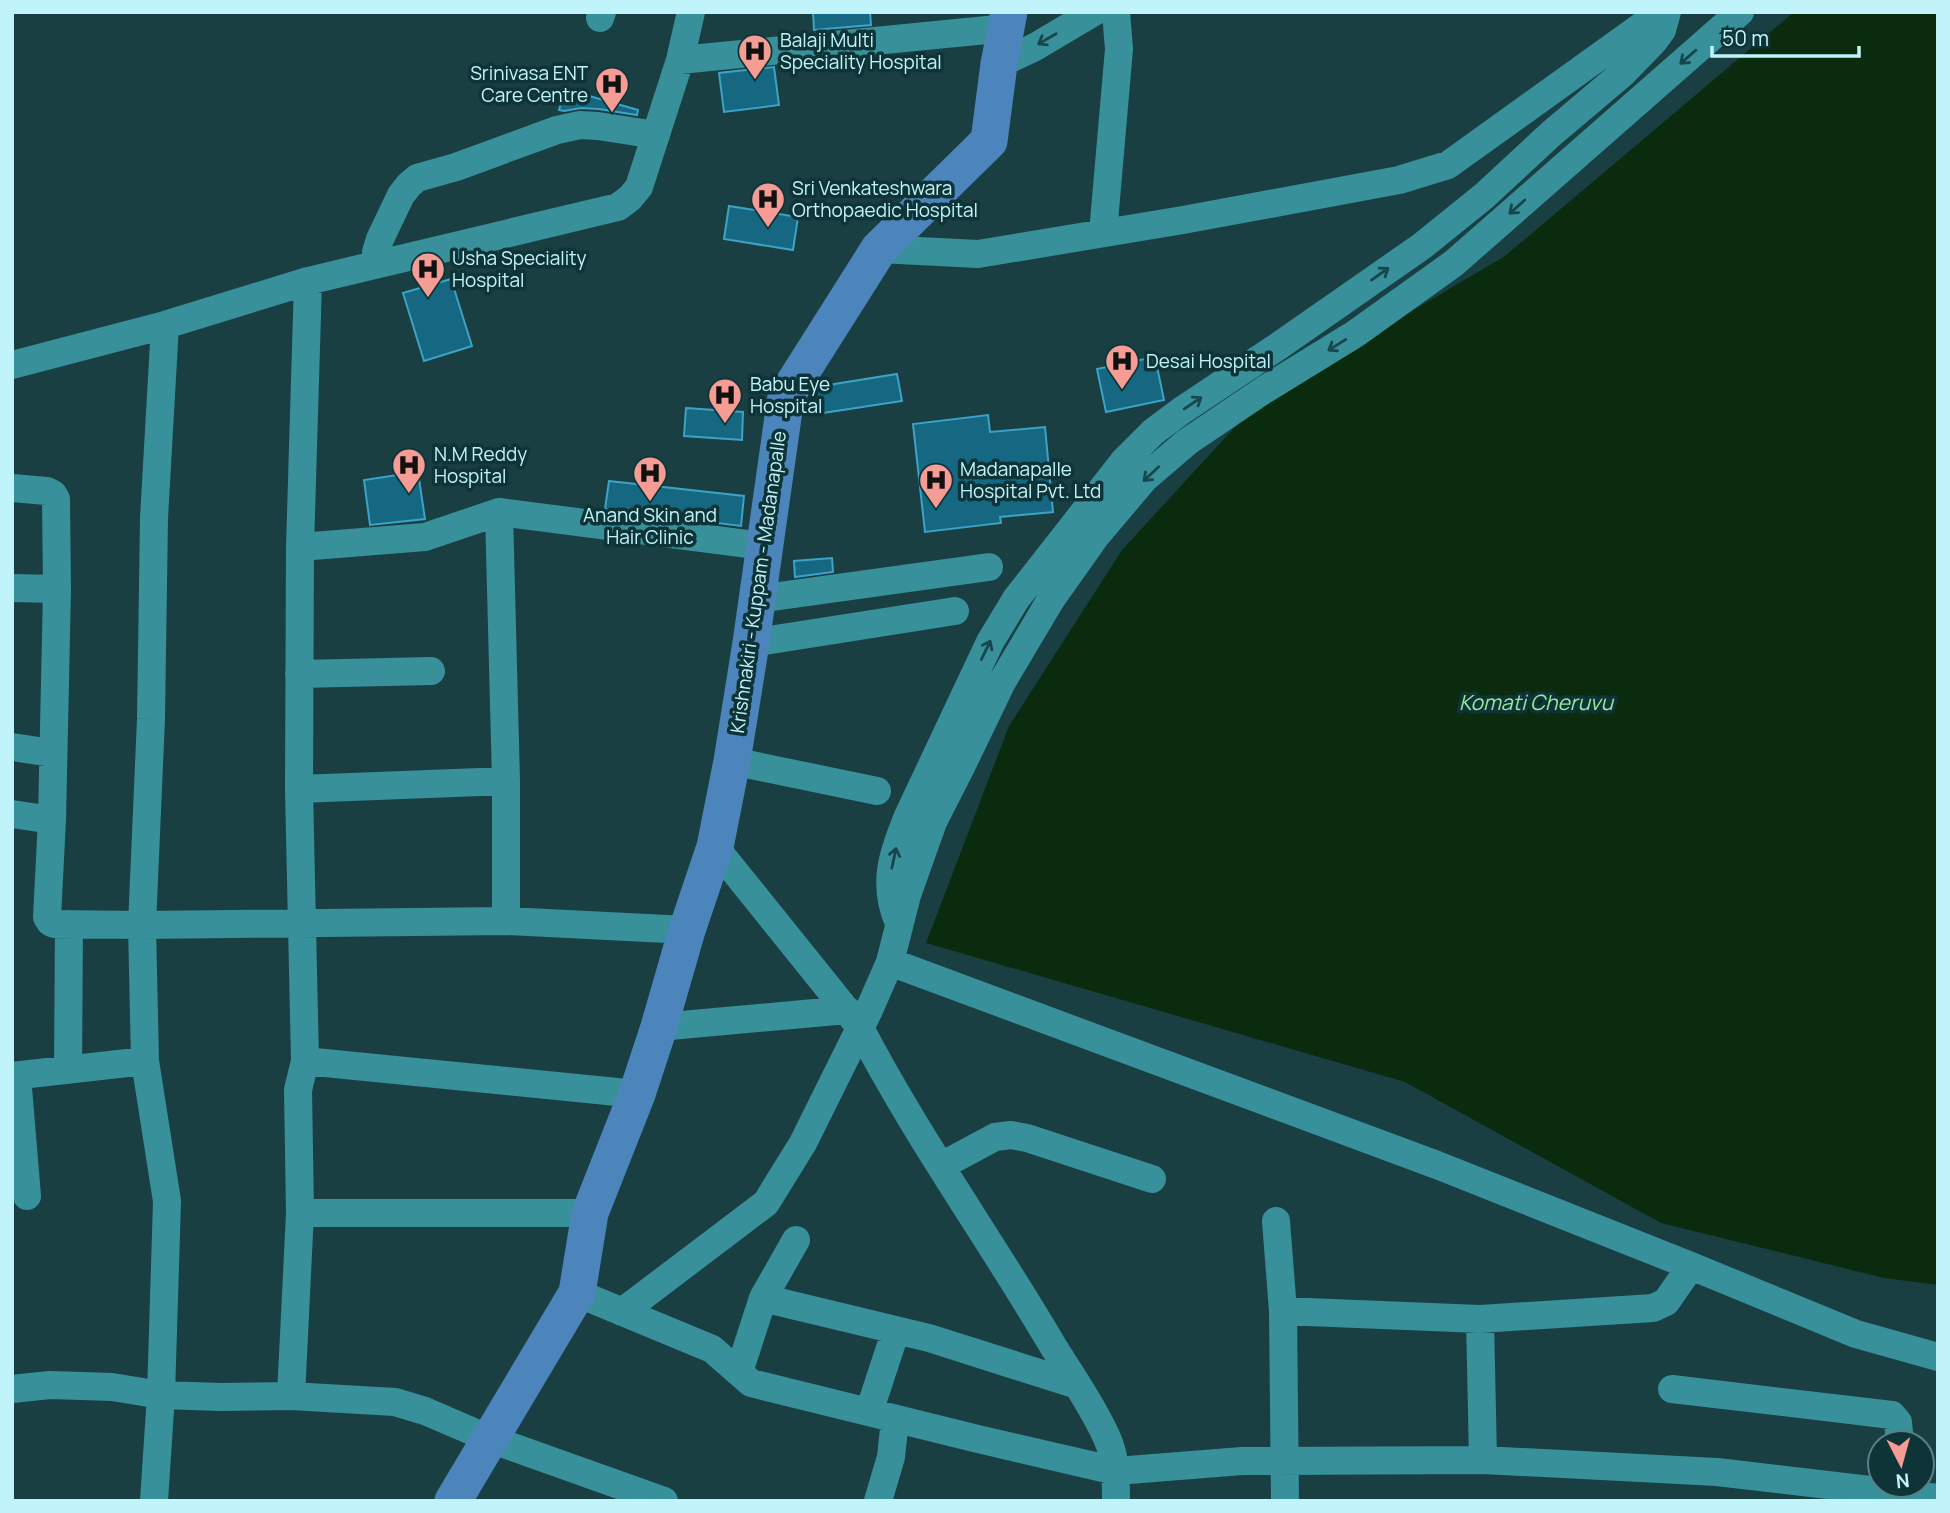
<svg xmlns="http://www.w3.org/2000/svg" width="1950" height="1513" font-family="Manrope,sans-serif">
  <style>
    .water { fill: #0a2b0e }
    .building { fill: #156782; stroke: #3ca2c6; stroke-width: 2 }
    .lines { fill: none; stroke-linecap: round; stroke-linejoin: round }
    .minor { stroke: #37909a; stroke-width: 28 }
    .major { stroke: #4c85bb; stroke-width: 37 }
    .oneway { stroke: #17464c }
    .labels { text-anchor: middle; stroke-width: 7; stroke-linejoin: round; paint-order: stroke }
    .poi-label { font-size: 19px; fill: #c1f4fa; stroke: #0f3438; text-anchor: start }
    .street-label { font-size: 19px; fill: #c1f4fa; stroke: #0f3438 }
    .water-label { font-size: 21px; font-style: italic; fill: #97eb9a; stroke: #0f3438 }
  </style>
  <rect width="100%" height="100%" fill="#1a3f43"/>
  <path class="water" d="M1794 12H1938V1285L1884 1278 1661 1223 1405 1082 926 943 1009 726 1122 550 1258 402 1505 256Z"/>
  <path class="building" d="M813 12H870L871 25 814 30Z
    M774 67 779 105 724 112 719 73Z
    M565 89 638 110 637 115 599 109 581 108 564 111 559 110Z
    M729 206 798 217 793 250 724 239Z
    M451 279 472 346 424 361 403 293Z
    M1155 357 1164 400 1106 412 1097 369Z
    M897 374 902 401 816 414 813 393 816 387Z
    M686 408 743 412 742 440 684 436Z
    M988 415 990 432 1045 427 1053 512 1000 517 1001 523 925 532 913 424Z
    M418 472 425 519 370 525 364 480Z
    M609 481 744 496 741 526 605 509Z
    M832 558 833 572 795 577 794 561Z"/>
  <g class="lines">
    <path class="minor" d="M600 18 602 12
      M680 60 1007 28
      M999 64 1035 47 1094 12
      M1103 233 1119 49 1116 12
      M879 249 978 254 1183 220 1399 180 1448 165 1661 12
      M378 264 376 252 380 239 401 195 409 185 417 178 456 167 557 130 580 125 598 126 656 135
      M12 365 165 325 308 281 618 207 630 198 639 187 680 60 691 12
      M12 488 47 491 53 494 56 499 57 589 52 820 47 917 50 922 54 924 142 925 151 719 154 518 165 325
      M499 512 506 781 299 789 305 1061 637 1094
      M300 547 425 537 499 512 764 546
      M12 588 57 589
      M758 599 989 567
      M751 643 955 611
      M299 674 431 671
      M12 747 52 753
      M732 761 877 791
      M506 781V921
      M299 789 300 547 308 281
      M12 814 52 820
      M715 847 859 1026C916 1136 988 1236 1050 1341 1069 1373 1092 1404 1107 1438 1116 1458 1116 1479 1116 1501
      M898 921C882 882 893 854 908 816L990 642 1016 599 1124 461 1153 432 1181 411 1280 345 1422 246 1484 196 1552 133 1623 73 1654 41 1662 30 1667 12
      M890 962 1437 1165 1691 1266 1856 1334 1938 1357
      M659 1027 847 1010
      M145 1061 167 1201 161 1395 154 1501
      M68 1070 69 924
      M12 1076 145 1061 142 925 506 921 687 930
      M17 1076 27 1196
      M941 1166 995 1137 1011 1135 1027 1138 1152 1179
      M300 1213H590
      M1276 1221 1283 1311
      M577 1293 712 1349 751 1383 978 1439 1116 1471 1242 1461 1483 1460 1717 1472 1938 1498
      M763 1298 796 1240
      M622 1312 766 1203 803 1143 869 1010 890 962 907 895 933 822 961 767 1002 682 1050 601 1096 536 1145 478 1187 442 1264 390 1355 334 1454 263 1740 12
      M1480 1319 1483 1460
      M739 1372 763 1298 929 1338 1077 1385
      M12 1389 50 1385 112 1387 161 1395 221 1397 291 1396 395 1402 425 1411 490 1439 664 1501
      M1672 1389 1892 1415 1898 1422 1900 1443
      M291 1396 300 1213 298 1090 305 1061
      M869 1412 896 1330
      M878 1501 891 1457 895 1419
      M1285 1501 1283 1311 1480 1319 1653 1308 1666 1302 1691 1266"/>
    <path class="major" d="M453 1501 577 1293 590 1213 637 1094 659 1027 687 930 715 847 732 761 751 643 786 396 879 249 989 141 999 64 1009 12"/>
  </g>
  <defs><path id="oneway-shaft" d="M-6 0H5M1.5-3L5.5 0L1.5 3" fill="none" stroke-width="1.6" stroke-linecap="round" stroke-linejoin="round" transform="scale(1.75)"/></defs>
  <g class="oneway">
    <use href="#oneway-shaft" transform="translate(1047 39) rotate(150)"/>
    <use href="#oneway-shaft" transform="translate(1688 57) rotate(139)"/>
    <use href="#oneway-shaft" transform="translate(1517 207) rotate(138)"/>
    <use href="#oneway-shaft" transform="translate(1380 274) rotate(-35)"/>
    <use href="#oneway-shaft" transform="translate(1337 345) rotate(148)"/>
    <use href="#oneway-shaft" transform="translate(1193 403) rotate(-34)"/>
    <use href="#oneway-shaft" transform="translate(1151 474) rotate(137)"/>
    <use href="#oneway-shaft" transform="translate(986 650) rotate(-64)"/>
    <use href="#oneway-shaft" transform="translate(894 858) rotate(-78)"/>
  </g>
  <defs>
    <g id="hospital-pin" transform="scale(1.75)"><path d="M0 17L-7.5 6A9.5 9.5 0 1 1 7.5 6Z" fill="#f59c94" stroke="#0f3438"/><path d="M-5-5h3v3.5h4V-5h3V5h-3V1.5h-4V5h-3Z" fill="#111"/></g>
  </defs>
  <g fill-rule="evenodd">
    <use href="#hospital-pin" x="755" y="51"/>
    <use href="#hospital-pin" x="612" y="84"/>
    <use href="#hospital-pin" x="768" y="199"/>
    <use href="#hospital-pin" x="428" y="269"/>
    <use href="#hospital-pin" x="1122" y="361"/>
    <use href="#hospital-pin" x="725" y="395"/>
    <use href="#hospital-pin" x="409" y="465"/>
    <use href="#hospital-pin" x="650" y="473"/>
    <use href="#hospital-pin" x="936" y="480"/>
  </g>
  <g class="labels">
    <g class="poi-label">
      <text x="780" y="47">Balaji Multi<tspan x="780" dy="22">Speciality Hospital</tspan></text>
      <text x="588" y="80" text-anchor="end">Srinivasa ENT<tspan x="588" dy="22">Care Centre</tspan></text>
      <text x="792" y="195">Sri Venkateshwara<tspan x="792" dy="22">Orthopaedic Hospital</tspan></text>
      <text x="452" y="265">Usha Speciality<tspan x="452" dy="22">Hospital</tspan></text>
      <text x="1146" y="368">Desai Hospital</text>
      <text x="750" y="391">Babu Eye<tspan x="750" dy="22">Hospital</tspan></text>
      <text x="434" y="461">N.M Reddy<tspan x="434" dy="22">Hospital</tspan></text>
      <text x="960" y="476">Madanapalle<tspan x="960" dy="22">Hospital Pvt. Ltd</tspan></text>
      <text x="650" y="522" text-anchor="middle">Anand Skin and<tspan x="650" dy="22">Hair Clinic</tspan></text>
    </g>
    <g class="street-label">
      <text transform="translate(758 582) rotate(-82)" y="7">Krishnakiri - Kuppam - Madanapalle</text>
    </g>
    <g class="water-label">
      <text x="1536" y="710">Komati Cheruvu</text>
    </g>
  </g>
  <rect width="1950" height="1513" fill="none" stroke="#c1f4fa" stroke-width="28"/>
  <g transform="translate(1901 1464) rotate(174)"><circle r="33" fill="#0f3438" stroke="#568186" stroke-width="2"/>
  <path d="M0-5L12 26L0 18L-12 26Z" fill="#f59c94"/>
  <text y="-10" font-size="19" font-weight="bold" text-anchor="middle" fill="#c1f4fa">N</text>
  </g>
  <path d="M1712 46v10h147v-10" fill="none" stroke="#c1f4fa" stroke-width="3.5"/>
  <text x="1722" y="46" font-size="21" fill="#c1f4fa" stroke="#0f3438" stroke-width="5" paint-order="stroke">50 m</text>
</svg>
